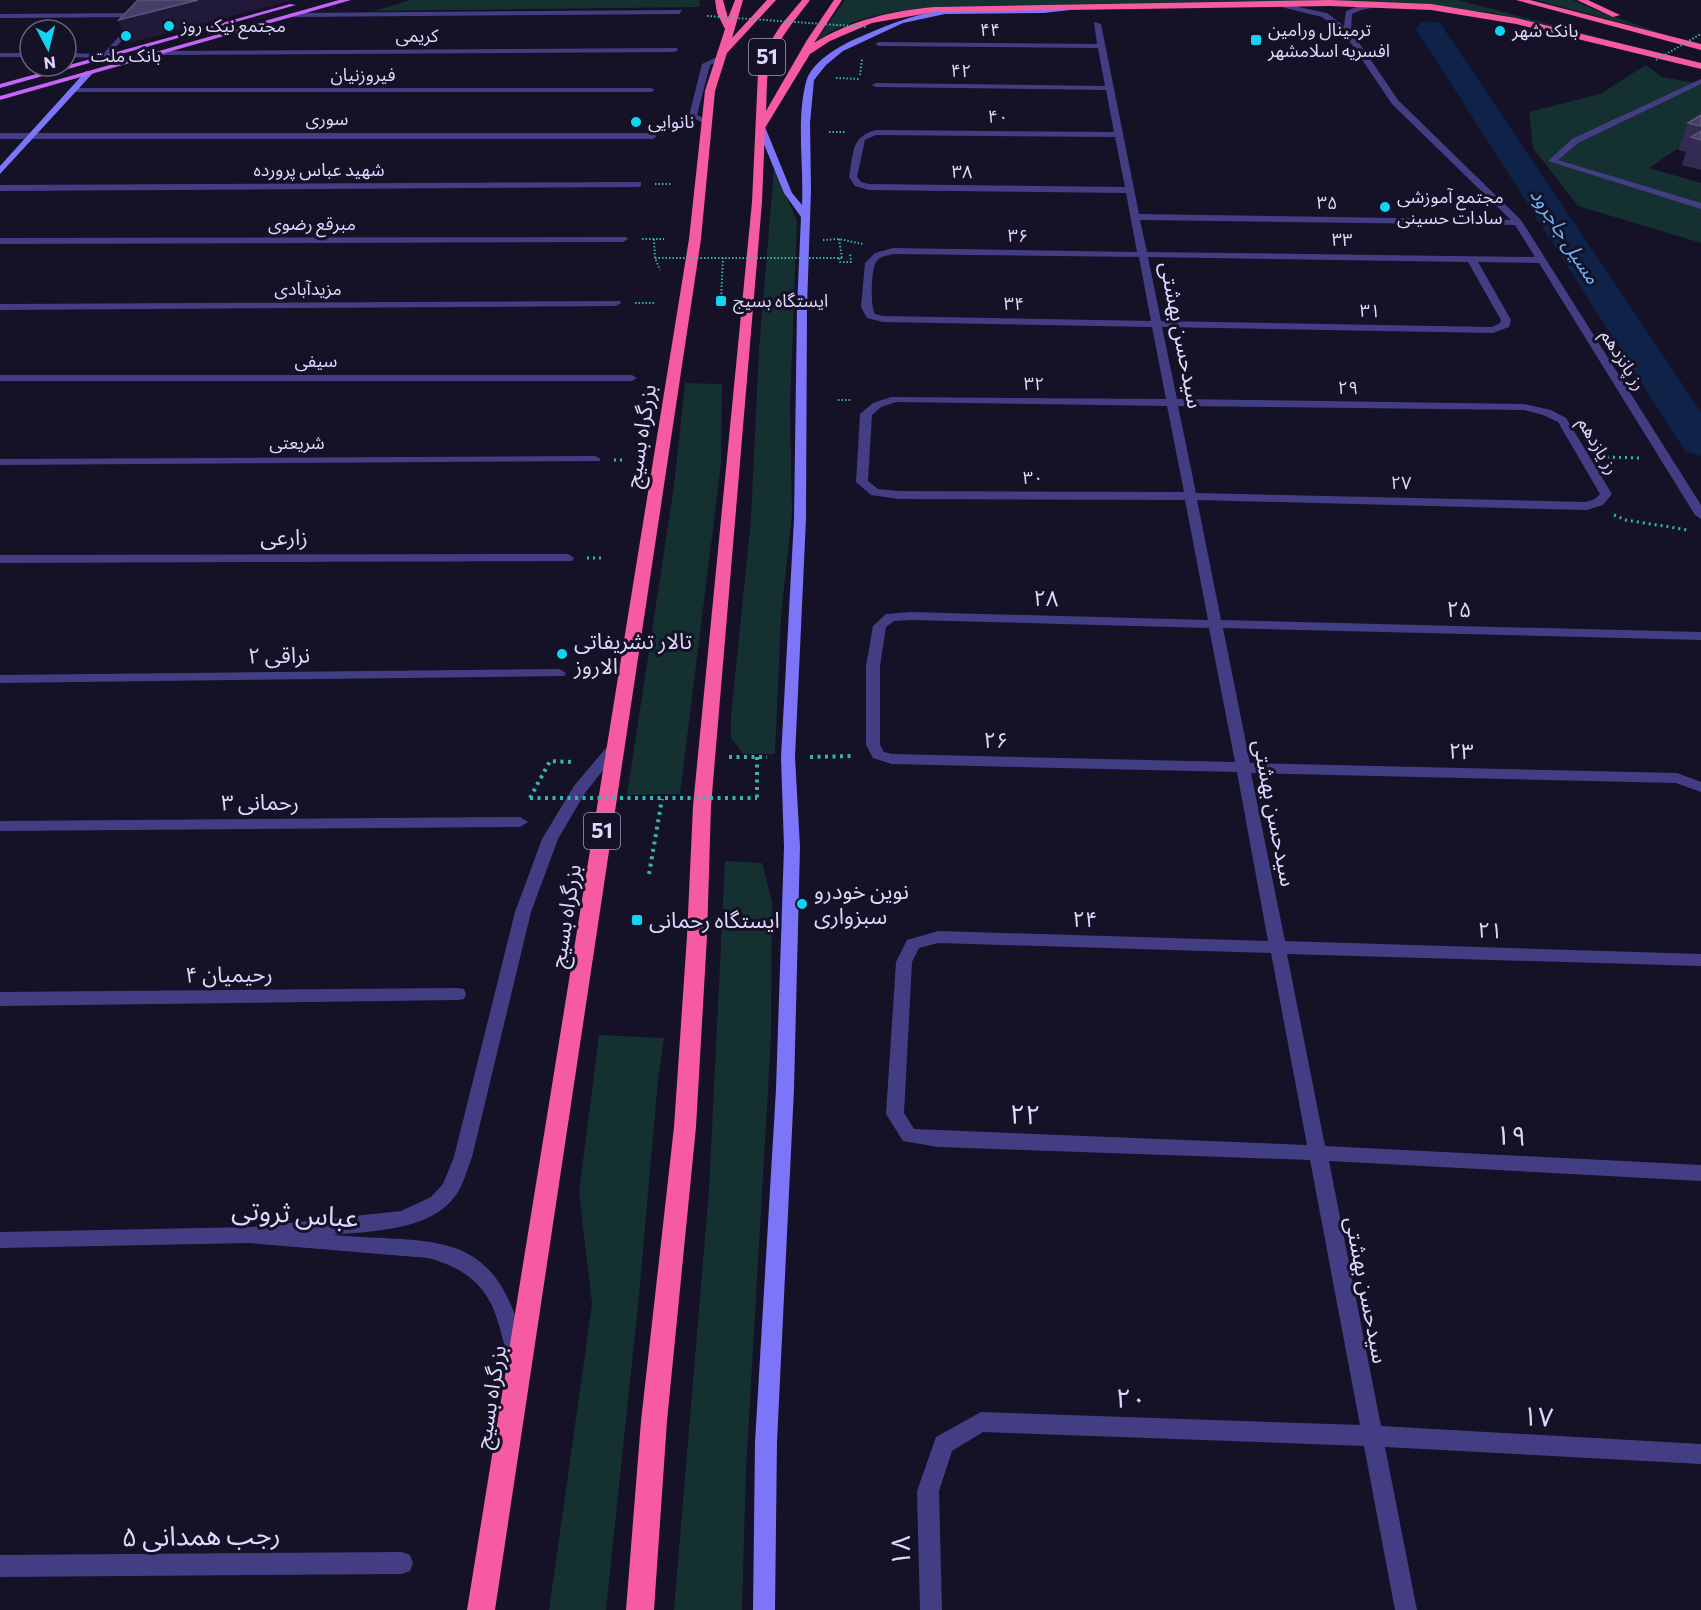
<svg xmlns="http://www.w3.org/2000/svg" width="1701" height="1610" font-family="Commissioner,'Noto Sans Arabic',sans-serif">
  <style>
    .green { fill: #143030 }
    .lines { fill: none; stroke-linecap: round; stroke-linejoin: round }
    .river { fill: #0f2247; fill-rule: evenodd }
    .path-far2 { stroke: #36b3af; stroke-width: 2; stroke-dasharray: 1.5 2; stroke-linecap: butt }
    .path-far1 { stroke: #36b3af; stroke-width: 3; stroke-dasharray: 2 4; stroke-linecap: butt }
    .path { stroke: #36b3af; stroke-width: 4; stroke-dasharray: 3 4.5; stroke-linecap: butt }
    .lane { fill: #433e83; fill-rule: evenodd }
    .street { fill: #433e83; fill-rule: evenodd }
    .secondary { fill: #7c75f8; fill-rule: evenodd }
    .primary { fill: #c565f7; fill-rule: evenodd }
    .highway { fill: #f65aa0; fill-rule: evenodd }
    .path-bridge-far1 { stroke: #36b3af; stroke-width: 2; stroke-dasharray: 1.5 2; stroke-linecap: butt }
    .path-bridge { stroke: #36b3af; stroke-width: 4; stroke-dasharray: 3 4.5; stroke-linecap: butt }
    .wall { fill: #342b53 }
    .shaded-wall { fill: #201939 }
    .building { fill: #463e65; stroke: #5e567d; stroke-width: 1.5 }
    .poi-dot { fill: #0fd5f2; stroke: #151126; stroke-width: 2 }
    .labels { text-anchor: middle; stroke-width: 6; stroke-linejoin: round; paint-order: stroke }
    .far-poi-label { font-size: 18px; fill: #ded8fd; stroke: #151126; text-anchor: start }
    .far-street-label { font-size: 18px; fill: #ded8fd; stroke: #151126 }
    .far-water-label { font-size: 20px; font-style: italic; fill: #6cb2f7; stroke: #151126 }
    .shield { fill: #151126; stroke: #a29cbc; stroke-width: 1.5 }
    .shield-label { font-size: 21px; font-weight: bold; fill: #ded8fd }
    .street-label { font-size: 22px; fill: #ded8fd; stroke: #151126 }
    .poi-label { font-size: 22px; fill: #ded8fd; stroke: #151126; text-anchor: start }
    .near-street-label { font-size: 27px; fill: #ded8fd; stroke: #151126 }
  </style>
  <rect width="100%" height="100%" fill="#151126"/>
  <path class="green" d="M411 0H700L699 7 373 11Z
    M845 0H1458L1646 50 1492 13 1409 3 1243 1 932 7C889 12 853 16 816 41Z
    M1535 0H1573L1600 12 1664 34Z
    M1646 65 1662 77 1701 84V133L1649 168 1701 183V243L1578 206 1533 148 1529 112 1600 94Z
    M774 169 797 220 790 407 792 514 781 617 775 754H743L731 738V716L751 519 759 349Z
    M685 383 722 384 721 465 680 794 627 795 674 486Z
    M725 861 762 863 772 902 771 1038 746 1470 742 1610H674L709 1190Z
    M599 1035 664 1038 658 1080 639 1296 606 1610H549L592 1304 579 1192Z"/>
  <g class="lines">
    <path class="river" d="M1430 21 1440 23 1701 412V456L1686 452 1680 443 1416 29 1420 23Z"/>
    <path class="path-far2" d="M860 75 862 59
      M836 78 859 79
      M829 132H845
      M655 184H672
      M642 239H664
      M654 239 655 258 660 270
      M839 239 842 258
      M823 240 839 239 863 244
      M839 258 840 262H851L850 254
      M721 301 723 258
      M635 303H656
      M838 400H851"/>
    <path class="path-far1" d="M1607 457 1641 458
      M614 460H625
      M1614 515 1626 520 1688 530
      M587 558H605"/>
    <path class="path" d="M729 757H767
      M757 757V798
      M810 757 854 756
      M530 798 550 761 571 762
      M649 874 662 799"/>
    <path class="lane" d="M1275 2 1327 13 1344 26 1346 11 1359 6 1382 4V6L1361 10 1352 14 1351 31 1398 100 1521 220V224H1515L1392 104 1344 33 1322 17 1273 5Z
      M719 56 726 58 710 65 697 115 710 121 711 123 707 125 689 116 702 64Z
      M1701 79V84L1578 143 1558 160 1701 203V209L1548 161 1572 139Z"/>
    <path class="street" d="M153 0H161L105 58 66 57V53L103 54 137 17 0 18V14L141 13Z
      M682 10 679 14 292 17 288 15 292 13Z
      M1094 22 1101 24 1139 214 1521 220 1701 505V519L1695 515 1539 263 1478 262 1511 320 1509 327 1493 333 1162 327 1177 399 1524 404 1551 410 1566 418 1612 494 1603 505 1587 510 1197 500 1221 620 1701 632V640L1223 628 1250 763 1677 773 1701 782V792L1676 783 1251 773 1285 941 1701 954V966L1287 954 1325 1146 1701 1165V1181L1329 1161 1381 1426 1701 1444V1464L1385 1447 1417 1610H1395L1364 1446 983 1432 952 1451 939 1491 942 1610H920L917 1491 936 1437 981 1412 1360 1425 1310 1160 938 1147 903 1141 886 1114 896 962 907 940 938 931 1268 941 1237 772 892 764 873 758 866 745V666L873 626 886 614 911 612 1208 620 1185 500 898 499 871 495 856 482 860 414 873 403 891 397 1166 399 1152 327 883 322 867 318 861 307 865 263 875 253 893 248 1137 252 1126 193 869 190 855 186 849 177C854 153 850 137 876 130L1114 132 1106 90 876 87 872 85 876 83 1105 86 1098 48 879 46 875 44 879 42 1097 44ZM876 135 1115 137 1125 187 869 184 861 182 857 177 865 140ZM1140 220 1515 225 1535 257 1147 252ZM893 254 1139 257 1151 321 883 316 875 314C870 306 871 270 876 262 880 256 887 256 893 254ZM1148 257 1468 262 1501 320 1500 323 1492 327 1161 321ZM896 402 1167 406 1184 492 898 491 878 489 868 481 872 415 881 407ZM1178 406 1524 410 1543 415 1558 422 1600 494 1595 499 1586 502 1196 493ZM911 620 1209 628 1235 762 892 754 884 752 880 745V666L886 627 894 621ZM938 943 1271 953 1307 1145 914 1129 904 1113 912 962 919 948Z
      M677 48 678 50 674 52 159 55 155 53 159 51Z
      M0 53H30V57H0Z
      M75 88H651L655 90 651 92H72V88Z
      M0 133H653L657 136 653 139H0Z
      M641 182V186L638 187 0 191V185Z
      M626 237 628 239 623 242 0 244V238Z
      M620 301 621 303 616 306 0 310V304Z
      M0 375H632L637 378 632 381H0Z
      M595 456 601 459 599 461 0 465V459Z
      M568 554 574 558 572 561 0 563V555Z
      M559 669 566 673 564 676 0 683V675Z
      M616 740 623 745 585 793 558 839 531 912 472 1157C467 1169 464 1184 456 1195 431 1231 371 1231 332 1235 440 1244 496 1225 526 1352L523 1359 516 1361 509 1359C504 1347 502 1334 498 1322 488 1286 464 1267 428 1258L249 1243 0 1248V1232L252 1227 401 1211 431 1197 443 1184 454 1157 515 912 542 839 574 786 611 742Z
      M520 817 528 822 520 827 0 831V821Z
      M458 988 464 989 466 994 464 999 458 1000 0 1006V992Z
      M402 1552 410 1555 413 1563 410 1571 402 1574 0 1577V1555Z"/>
    <path class="secondary" d="M1067 6 1070 10 1044 13 945 14 903 23 843 51 826 65 814 80 810 123 811 190 807 307 806 519 795 757 800 847 794 1089 777 1442 775 1610H753L755 1442 776 1089 784 847 781 757 794 519 797 307 801 217 784 193 757 127 761 125 765 127 792 193 802 205C804 165 796 121 806 82 811 63 836 48 853 40 883 27 910 15 943 10 984 5 1026 11 1067 6Z
      M86 71 93 73 0 174V166Z"/>
    <path class="primary" d="M339 0H351L0 100V96Z
      M290 4 296 5 0 88V84Z"/>
    <path class="highway" d="M715 0H723L728 18 735 0H743L732 38 767 0H776L727 53 715 91 701 239 495 1610H467L689 239 705 91 725 29 717 13Z
      M802 0H810C793 23 773 44 768 73 766 85 767 99 766 111L807 40 834 0H842L814 43C851 20 892 11 934 7L1330 0 1431 4 1516 18 1701 63V69L1516 24 1431 10 1330 6 934 12 872 23 830 41 810 54 765 128 762 202 711 806 707 936 696 1127 667 1421 654 1610H626L641 1421 674 1127 687 936 693 806 752 202 758 73 765 50 781 25Z
      M1516 0H1530L1701 44V50Z
      M1577 0H1588L1620 15 1613 17Z"/>
    <path class="path-bridge-far1" d="M707 16 867 27
      M1656 60 1701 34
      M655 258H842"/>
    <path class="path-bridge" d="M530 798H757"/>
  </g>
  <path class="wall" d="M1701 115V170L1682 165 1686 152 1678 150 1688 123Z"/>
  <path class="shaded-wall" d="M198 0H293L126 44 119 20Z"/>
  <path class="building" d="M138 0H198L119 20Z
    M1701 115V126L1688 123Z
    M1701 131V140L1691 137Z"/>
  <g class="poi-dot">
    <circle cx="169" cy="26" r="6"/>
    <circle cx="1500" cy="31" r="6"/>
    <circle cx="126" cy="36" r="6"/>
    <rect x="1250" y="34" width="12" height="12" rx="3"/>
    <circle cx="636" cy="122" r="6"/>
    <circle cx="1385" cy="207" r="6"/>
    <rect x="715" y="295" width="12" height="12" rx="3"/>
    <circle cx="562" cy="654" r="6"/>
    <circle cx="802" cy="904" r="6"/>
    <rect x="631" y="914" width="12" height="12" rx="3"/>
  </g>
  <g class="labels">
    <g class="far-poi-label">
      <text x="181" y="32">مجتمع نیک‌ روز</text>
      <text x="1268" y="36">ترمینال ورامین<tspan x="1268" dy="21">افسریه اسلامشهر</tspan></text>
      <text x="1512" y="37">بانک شهر</text>
      <text x="126" y="62" text-anchor="middle">بانک ملت</text>
      <text x="648" y="128">نانوایی</text>
      <text x="1397" y="203">مجتمع آموزشی<tspan x="1397" dy="21">سادات حسینی</tspan></text>
      <text x="733" y="307">ایستگاه بسیج</text>
    </g>
    <g class="far-street-label">
      <text x="990" y="36">۴۴</text>
      <text x="417" y="42">کریمی</text>
      <text transform="translate(961 71) rotate(1)" y="6">۴۲</text>
      <text x="363" y="81">فیروزنیان</text>
      <text transform="translate(998 117) rotate(1)" y="6">۴۰</text>
      <text x="327" y="125">سوری</text>
      <text x="319" y="176">شهید عباس پرورده</text>
      <text transform="translate(962 172) rotate(1)" y="6">۳۸</text>
      <text transform="translate(1327 203) rotate(1)" y="6">۳۵</text>
      <text x="312" y="230">مبرقع رضوی</text>
      <text transform="translate(1018 236) rotate(1)" y="6">۳۶</text>
      <text transform="translate(1342 240) rotate(1)" y="6">۳۳</text>
      <text x="308" y="295">مزیدآبادی</text>
      <text transform="translate(1014 304) rotate(1)" y="6">۳۴</text>
      <text transform="translate(1370 311) rotate(1)" y="6">۳۱</text>
      <text transform="translate(1623 360) rotate(58)" y="6">رز پانزدهم</text>
      <text x="316" y="367">سیفی</text>
      <text transform="translate(1034 384) rotate(1)" y="6">۳۲</text>
      <text transform="translate(1348 388) rotate(1)" y="6">۲۹</text>
      <text x="297" y="449">شریعتی</text>
      <text transform="translate(1598 446) rotate(60)" y="6">رز یازدهم</text>
      <text x="1033" y="484">۳۰</text>
      <text transform="translate(1401 483) rotate(1)" y="6">۲۷</text>
    </g>
    <g class="far-water-label">
      <text transform="translate(1565 236) rotate(57)" y="7">مسیل جاجرود</text>
    </g>
    <g class="shield">
      <rect x="749" y="39" width="36" height="36" rx="4.5"/>
      <rect x="584" y="813" width="36" height="36" rx="4.5"/>
    </g>
    <g class="shield-label">
      <text x="767" y="64">51</text>
      <text x="602" y="838">51</text>
    </g>
    <g class="street-label">
      <text transform="translate(1182 335) rotate(79)" y="8">سیدحسن بهشتی</text>
      <text transform="translate(640 436) rotate(-81)" y="8">بزرگراه بسیج</text>
      <text x="284" y="545">زارعی</text>
      <text transform="translate(1046 598) rotate(1)" y="8">۲۸</text>
      <text transform="translate(1459 609) rotate(1)" y="8">۲۵</text>
      <text transform="translate(279 655) rotate(-1)" y="8">نراقی ۲</text>
      <text transform="translate(996 740) rotate(1)" y="8">۲۶</text>
      <text transform="translate(1461 751) rotate(2)" y="8">۲۳</text>
      <text x="260" y="810">رحمانی ۳</text>
      <text transform="translate(1275 813) rotate(79)" y="8">سیدحسن بهشتی</text>
      <text transform="translate(565 916) rotate(-81)" y="8">بزرگراه بسیج</text>
      <text transform="translate(1085 919) rotate(1)" y="8">۲۴</text>
      <text transform="translate(1490 930) rotate(2)" y="8">۲۱</text>
      <text transform="translate(229 974) rotate(-1)" y="8">رحیمیان ۴</text>
      <text transform="translate(1367 1290) rotate(79)" y="8">سیدحسن بهشتی</text>
      <text transform="translate(490 1397) rotate(-81)" y="8">بزرگراه بسیج</text>
    </g>
    <g class="poi-label">
      <text x="574" y="649">تالار تشریفاتی<tspan x="574" dy="25">الاروز</tspan></text>
      <text x="814" y="899">نوین خودرو<tspan x="814" dy="25">سبزواری</tspan></text>
      <text x="649" y="928">ایستگاه رحمانی</text>
    </g>
    <g class="near-street-label">
      <text transform="translate(1025 1115) rotate(2)" y="9">۲۲</text>
      <text transform="translate(1511 1136) rotate(3)" y="9">۱۹</text>
      <text transform="translate(295 1214) rotate(4)" y="9">عباس ثروتی</text>
      <text transform="translate(1131 1399) rotate(2)" y="9">۲۰</text>
      <text transform="translate(1538 1417) rotate(3)" y="9">۱۷</text>
      <text transform="translate(201 1536) rotate(-1)" y="9">رجب همدانی ۵</text>
      <text transform="translate(901 1551) rotate(-91)" y="9">۱۸</text>
    </g>
  </g>
  <g transform="translate(48 48) rotate(173)"><circle r="28" fill="#151126" stroke="#65617c" stroke-width="1.5"/>
  <path d="M0-4.5L10 22L0 15L-10 22Z" fill="#0fd5f2"/>
  <text y="-9" font-size="16" font-weight="bold" text-anchor="middle" fill="#ded8fd">N</text>
  </g>
</svg>
